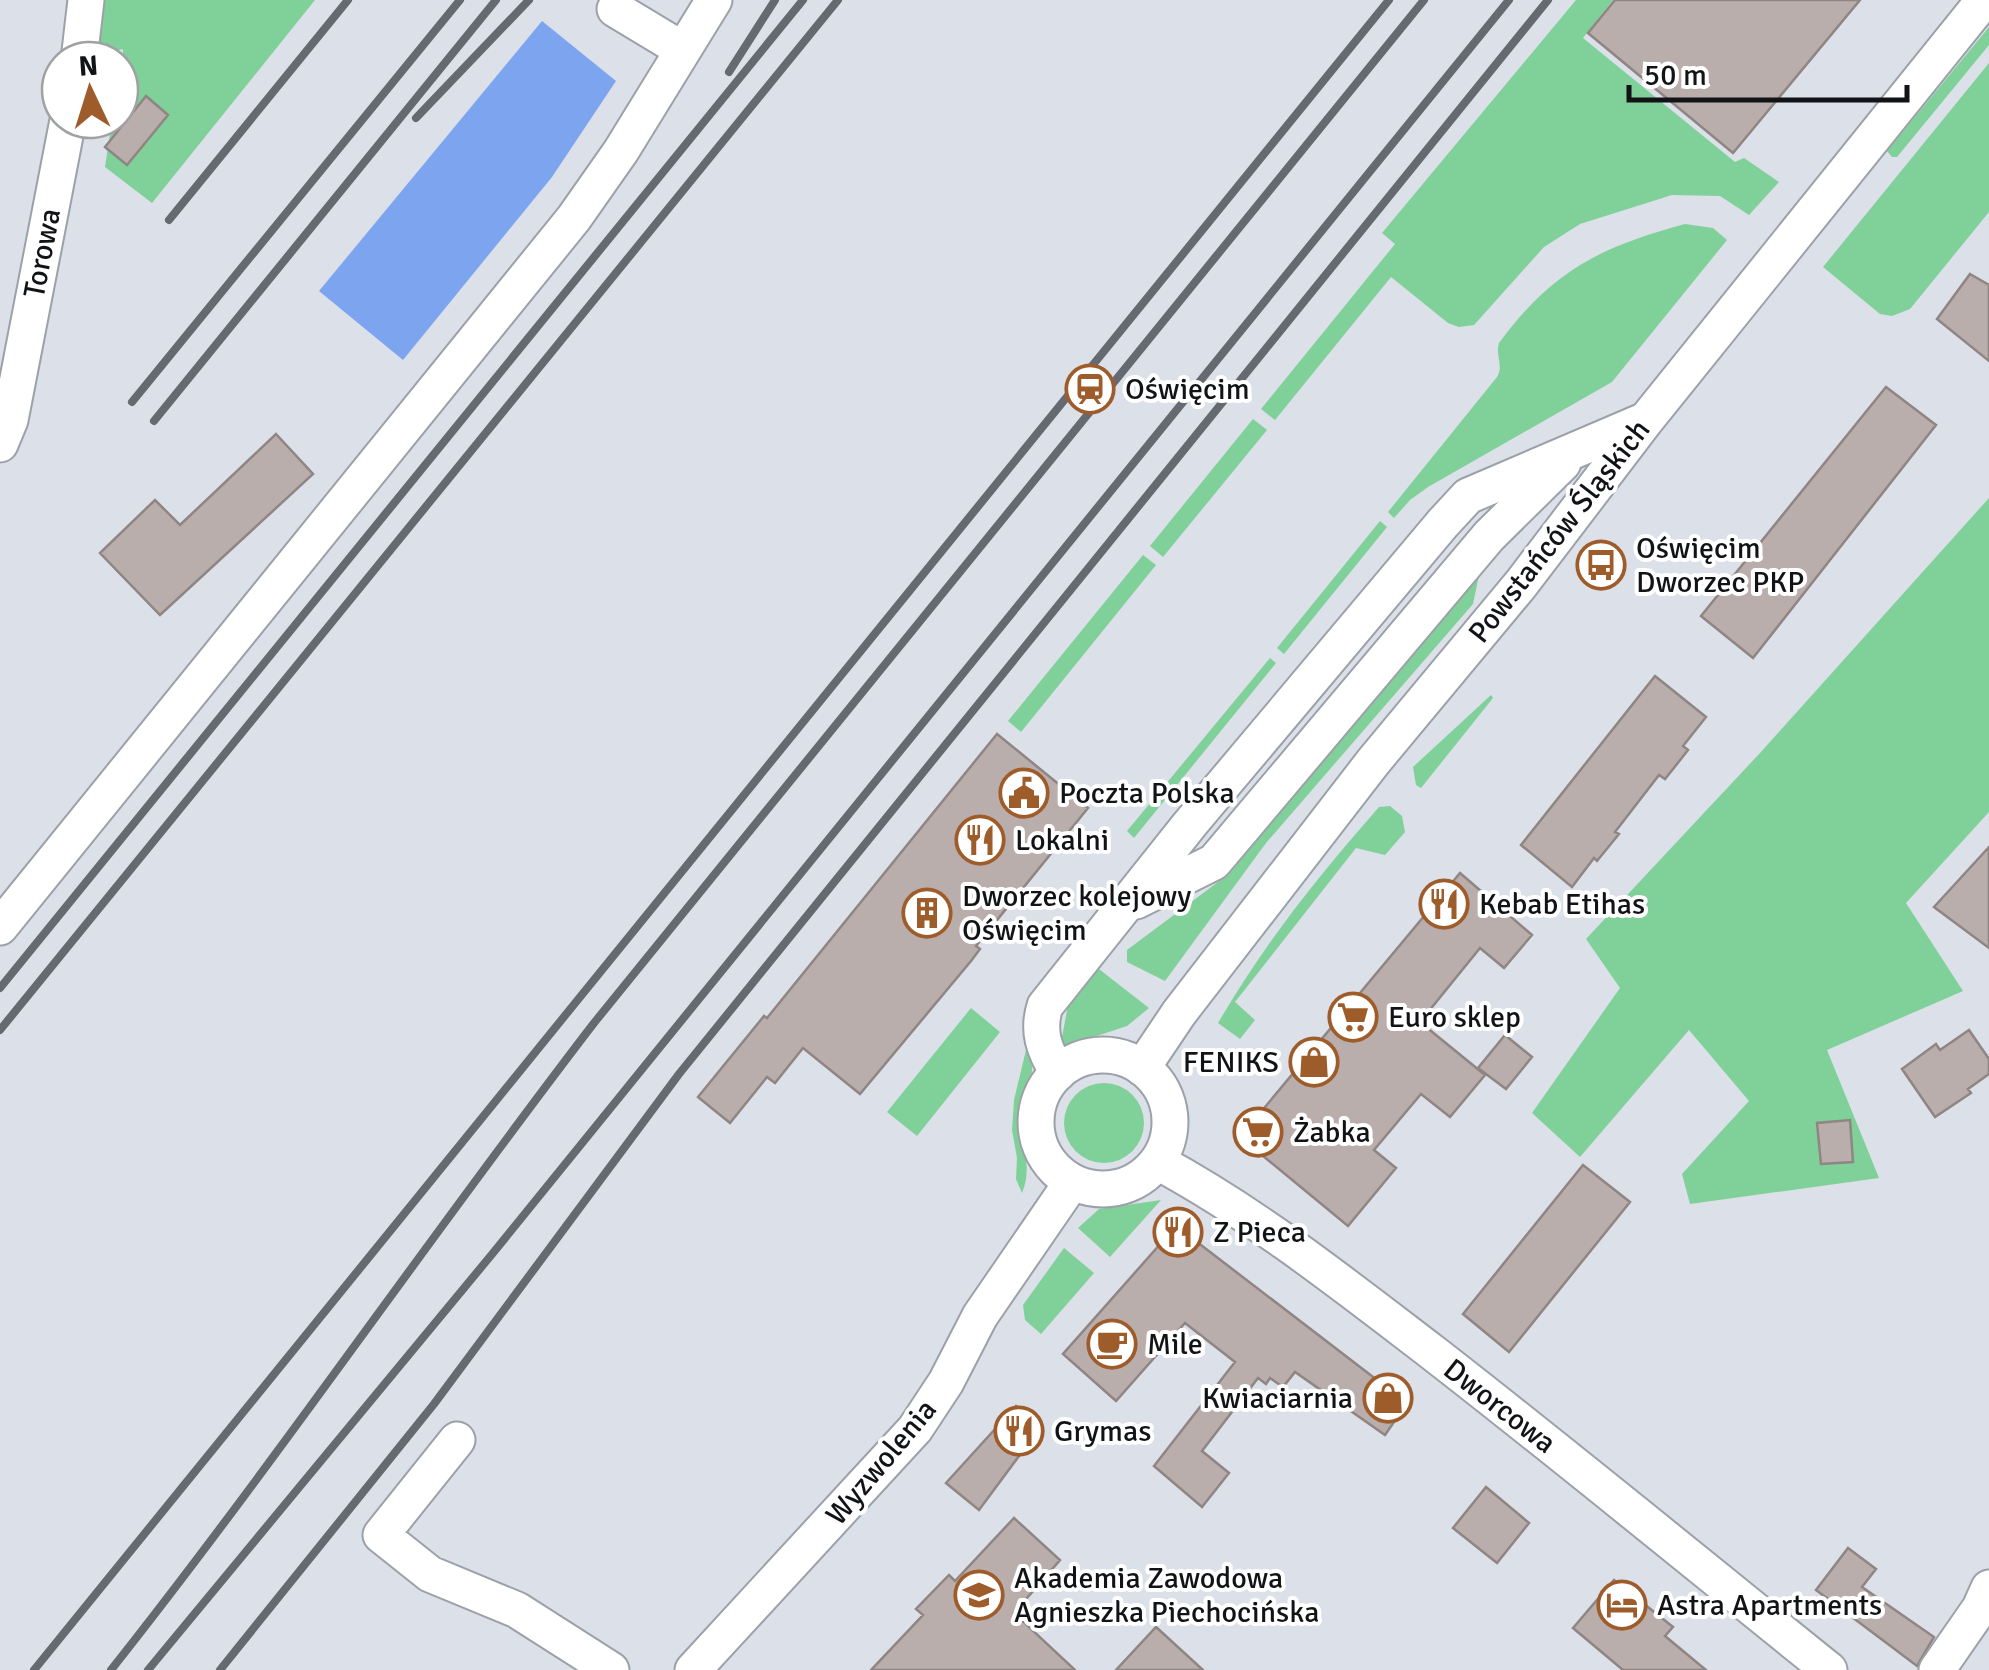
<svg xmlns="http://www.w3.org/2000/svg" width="1989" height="1670" font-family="Signika,sans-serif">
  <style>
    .green { fill: #80d09a }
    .water { fill: #7ca4ef }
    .building { fill: #b9aeab; stroke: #8f8582; stroke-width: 2.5 }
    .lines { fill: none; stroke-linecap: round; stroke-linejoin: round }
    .minor-casing { stroke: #9ca1a9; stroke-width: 39 }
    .minor { stroke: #fff; stroke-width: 35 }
    .rail { stroke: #66696f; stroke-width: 8 }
    .labels { text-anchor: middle; stroke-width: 8; stroke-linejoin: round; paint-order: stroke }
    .street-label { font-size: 30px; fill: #111316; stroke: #fff }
    .poi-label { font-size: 30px; fill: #111316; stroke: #fff; text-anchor: start }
  </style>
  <rect width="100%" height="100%" fill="#dbe0e9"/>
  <path class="green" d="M105 0H315L152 203 105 167 112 120H120L123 49 96 57Z
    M1576 0H1613L1583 38 1735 162 1744 158 1779 182 1749 215 1720 196 1672 195 1580 224 1544 247 1474 325 1459 327 1448 323 1391 277 1275 420 1261 409 1395 244 1382 233Z
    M1989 27V45L1897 157H1892L1887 151Z
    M1989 63V212L1910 309 1892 316 1880 314 1823 267Z
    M1685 224 1713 228 1727 240 1612 382 1428 487 1410 500 1394 518 1388 512 1497 377C1504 366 1495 355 1499 343 1552 271 1600 247 1685 224Z
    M1253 419 1267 430 1163 557 1150 546Z
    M1989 498V812L1906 903 1963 991 1827 1050 1879 1178 1690 1204 1682 1174 1749 1101 1689 1030 1580 1157 1532 1113 1620 988 1586 939 1760 753Z
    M1380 521 1387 527 1284 654 1277 648Z
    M1143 555 1156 565 1021 732 1008 721Z
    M1480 571 1473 604 1266 843 1165 981 1127 962V950L1230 873Z
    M1270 658 1276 663 1134 838 1127 831Z
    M1491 695 1493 698 1421 788 1416 785 1413 767Z
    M1390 806 1402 816 1405 832 1385 855 1356 848 1235 1002 1255 1020 1240 1039 1218 1023C1266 941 1317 878 1379 807Z
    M1095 966 1149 1008 1127 1026 1060 1048 1068 1005Z
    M971 1008 1000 1032 917 1136 887 1112Z
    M1030 1049C1037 1082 1025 1084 1022 1112 1019 1141 1034 1165 1022 1193L1016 1179 1017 1158 1012 1130 1014 1100 1026 1050Z
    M1064 1123a40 40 0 1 1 80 0a40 40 0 1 1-80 0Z
    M1161 1200 1110 1257 1078 1228 1099 1209Z
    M1064 1248 1094 1273 1041 1334 1025 1320 1023 1305Z"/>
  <path class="water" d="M542 21 616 81 552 177 403 360 319 291Z"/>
  <path class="building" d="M1615 0H1860L1733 153 1588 33Z
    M146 96 168 115 127 165 105 147Z
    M1970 274 1989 285V361L1937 319Z
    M1886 387 1936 425 1753 658 1701 616Z
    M276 434 313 474 160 615 100 553 155 500 180 525Z
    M1655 676 1706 717 1683 746 1688 750 1677 764 1665 779 1659 775 1615 832 1619 834 1597 861 1594 858 1572 887 1521 845Z
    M997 734 1088 808 976 946 980 949 971 961 860 1094 803 1048 775 1083 767 1077 730 1123 698 1097 764 1016 767 1018Z
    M1989 847V948L1934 907Z
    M1460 873 1532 935 1504 968 1480 948 1420 1022 1485 1075 1450 1117 1421 1094 1374 1150 1396 1168 1348 1226 1240 1137Z
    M1969 1030 1989 1059V1074L1968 1089 1971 1093 1935 1117 1902 1069 1936 1044 1940 1050Z
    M1505 1035 1532 1057 1506 1089 1478 1068Z
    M1850 1120 1853 1162 1821 1164 1817 1123Z
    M1583 1165 1630 1202 1509 1352 1463 1314Z
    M1184 1232 1407 1403 1385 1435 1295 1372 1283 1387 1270 1378 1266 1384 1258 1378 1202 1451 1229 1473 1202 1507 1154 1466 1235 1362 1185 1323 1116 1401 1063 1354 1170 1233Z
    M1016 1406 1043 1431 1022 1452 979 1510 946 1483Z
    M1486 1487 1529 1523 1497 1563 1453 1528Z
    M1014 1518 1060 1560 1014 1613 1075 1670H871L923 1615 916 1609 949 1575 955 1581Z
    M1848 1548 1876 1569 1862 1587 1934 1637 1917 1666 1816 1590Z
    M1614 1580 1673 1627 1665 1636 1706 1670H1623L1573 1628Z
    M1156 1627 1203 1670H1116Z"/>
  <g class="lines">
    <g class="minor-casing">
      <path id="minor" d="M615 9 683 50
        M79 60 86 0
        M0 444 10 420 68 120
        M1136 901 1214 862 1489 536 1563 463
        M0 927 574 218 621 151 714 0
        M1036 1122a67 67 0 1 1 134 0a67 67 0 1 1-134 0Z
        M1142 1068 1179 1013 1373 762 1521 584 1646 420 1984 0
        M1058 1073C1044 1050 1037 1031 1045 1006L1190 824 1443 523 1468 496 1641 422
        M1158 1162C1256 1215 1343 1284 1432 1352 1566 1456 1697 1564 1829 1670
        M457 1440 381 1535 430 1574 517 1610 611 1670
        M693 1670 915 1429 946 1382 980 1316 1072 1182
        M1937 1670 1980 1608 1989 1588"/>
    </g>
    <use href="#minor" class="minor"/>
    <path class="rail" d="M729 72 775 0
      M416 118 529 0
      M169 220 348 0
      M132 402 460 0
      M154 421 496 0
      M0 988 803 0
      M0 1030 838 0
      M34 1670 1389 0
      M111 1670C278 1459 430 1236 594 1023L1424 0
      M148 1670 493 1253 1509 0
      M220 1670 434 1404 679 1074 1548 0"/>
  </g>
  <defs>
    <g id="station-ring" transform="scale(2.5)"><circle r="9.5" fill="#fff" stroke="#9f5c2b" stroke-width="1.5"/><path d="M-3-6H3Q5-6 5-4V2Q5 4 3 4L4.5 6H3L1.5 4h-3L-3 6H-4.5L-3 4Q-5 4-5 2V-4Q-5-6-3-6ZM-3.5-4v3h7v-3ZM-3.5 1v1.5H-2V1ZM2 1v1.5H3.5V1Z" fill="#9f5c2b"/></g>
    <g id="bus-ring" transform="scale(2.5)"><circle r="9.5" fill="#fff" stroke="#9f5c2b" stroke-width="1.5"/><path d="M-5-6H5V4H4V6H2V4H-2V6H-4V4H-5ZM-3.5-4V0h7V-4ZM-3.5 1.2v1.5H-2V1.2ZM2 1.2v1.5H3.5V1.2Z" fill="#9f5c2b"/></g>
    <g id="civic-ring" transform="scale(2.5)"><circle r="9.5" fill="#fff" stroke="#9f5c2b" stroke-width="1.5"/><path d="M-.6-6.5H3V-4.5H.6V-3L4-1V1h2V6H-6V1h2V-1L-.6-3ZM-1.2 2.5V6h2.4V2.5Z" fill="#9f5c2b"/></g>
    <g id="restaurant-ring" transform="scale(2.5)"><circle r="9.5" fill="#fff" stroke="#9f5c2b" stroke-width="1.5"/><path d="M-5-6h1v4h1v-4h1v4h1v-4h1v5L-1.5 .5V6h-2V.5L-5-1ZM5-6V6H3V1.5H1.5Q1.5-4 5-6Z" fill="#9f5c2b"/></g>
    <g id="building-ring" transform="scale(2.5)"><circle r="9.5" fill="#fff" stroke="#9f5c2b" stroke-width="1.5"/><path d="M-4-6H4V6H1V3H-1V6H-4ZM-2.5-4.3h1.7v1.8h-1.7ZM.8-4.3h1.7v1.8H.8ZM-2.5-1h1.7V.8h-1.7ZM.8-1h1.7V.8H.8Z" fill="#9f5c2b"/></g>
    <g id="supermarket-ring" transform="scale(2.5)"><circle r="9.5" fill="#fff" stroke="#9f5c2b" stroke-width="1.5"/><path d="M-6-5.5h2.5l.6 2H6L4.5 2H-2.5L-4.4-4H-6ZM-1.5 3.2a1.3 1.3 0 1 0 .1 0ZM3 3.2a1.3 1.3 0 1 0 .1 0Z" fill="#9f5c2b"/></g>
    <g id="shop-ring" transform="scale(2.5)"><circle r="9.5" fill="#fff" stroke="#9f5c2b" stroke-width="1.5"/><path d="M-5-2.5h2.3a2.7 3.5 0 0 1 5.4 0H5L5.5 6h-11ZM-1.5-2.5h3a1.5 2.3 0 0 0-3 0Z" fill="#9f5c2b"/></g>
    <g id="cafe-ring" transform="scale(2.5)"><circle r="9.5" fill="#fff" stroke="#9f5c2b" stroke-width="1.5"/><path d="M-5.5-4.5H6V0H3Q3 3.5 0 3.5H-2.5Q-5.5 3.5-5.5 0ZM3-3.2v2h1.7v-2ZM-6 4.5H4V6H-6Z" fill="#9f5c2b"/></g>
    <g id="school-ring" transform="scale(2.5)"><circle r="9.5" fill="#fff" stroke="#9f5c2b" stroke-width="1.5"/><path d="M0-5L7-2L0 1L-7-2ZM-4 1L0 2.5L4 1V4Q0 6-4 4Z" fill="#9f5c2b"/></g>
    <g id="hotel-ring" transform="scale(2.5)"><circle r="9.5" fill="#fff" stroke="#9f5c2b" stroke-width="1.5"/><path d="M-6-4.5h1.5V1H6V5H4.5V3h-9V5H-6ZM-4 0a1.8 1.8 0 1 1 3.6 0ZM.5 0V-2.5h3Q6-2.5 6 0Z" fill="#9f5c2b"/></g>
  </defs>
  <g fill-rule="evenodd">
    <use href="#station-ring" x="1090" y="389"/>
    <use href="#bus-ring" x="1601" y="565"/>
    <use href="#civic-ring" x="1024" y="793"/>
    <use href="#restaurant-ring" x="980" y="840"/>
    <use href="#restaurant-ring" x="1444" y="904"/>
    <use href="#building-ring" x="927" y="913"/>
    <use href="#supermarket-ring" x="1353" y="1017"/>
    <use href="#shop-ring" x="1314" y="1062"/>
    <use href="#supermarket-ring" x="1258" y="1132"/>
    <use href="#restaurant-ring" x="1178" y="1232"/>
    <use href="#cafe-ring" x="1112" y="1344"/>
    <use href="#shop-ring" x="1388" y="1398"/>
    <use href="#restaurant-ring" x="1019" y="1431"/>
    <use href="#school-ring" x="979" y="1595"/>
    <use href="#hotel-ring" x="1622" y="1605"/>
  </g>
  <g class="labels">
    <g class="street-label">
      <text transform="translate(42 253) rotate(-79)" y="10">Torowa</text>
      <text transform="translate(1559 531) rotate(-52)" y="10">Powstańców Śląskich</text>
      <text transform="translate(1500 1406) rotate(38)" y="10">Dworcowa</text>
      <text transform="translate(881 1462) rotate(-50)" y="10">Wyzwolenia</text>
    </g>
    <g class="poi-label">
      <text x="1125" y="399">Oświęcim</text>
      <text x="1636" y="558">Oświęcim<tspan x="1636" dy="34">Dworzec PKP</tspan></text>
      <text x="1059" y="803">Poczta Polska</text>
      <text x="1015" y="850">Lokalni</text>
      <text x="962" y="906">Dworzec kolejowy<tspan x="962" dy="34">Oświęcim</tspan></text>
      <text x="1479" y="914">Kebab Etihas</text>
      <text x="1388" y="1027">Euro sklep</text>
      <text x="1279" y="1072" text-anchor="end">FENIKS</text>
      <text x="1293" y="1142">Żabka</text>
      <text x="1213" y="1242">Z Pieca</text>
      <text x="1147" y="1354">Mile</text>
      <text x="1353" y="1408" text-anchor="end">Kwiaciarnia</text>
      <text x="1054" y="1441">Grymas</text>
      <text x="1014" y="1588">Akademia Zawodowa<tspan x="1014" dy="34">Agnieszka Piechocińska</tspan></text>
      <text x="1657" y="1615">Astra Apartments</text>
    </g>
  </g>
  <g transform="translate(90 90) rotate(356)"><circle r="48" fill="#ffffff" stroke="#a0a1a2" stroke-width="2.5"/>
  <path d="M0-8L18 38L0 25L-18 38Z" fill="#9f5c2b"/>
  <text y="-15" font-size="28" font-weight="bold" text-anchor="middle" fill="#111316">N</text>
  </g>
  <path d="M1629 85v15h278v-15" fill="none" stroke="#111316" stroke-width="5"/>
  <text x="1644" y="85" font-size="30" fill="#111316" stroke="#ffffff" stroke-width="8" paint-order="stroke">50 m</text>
</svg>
